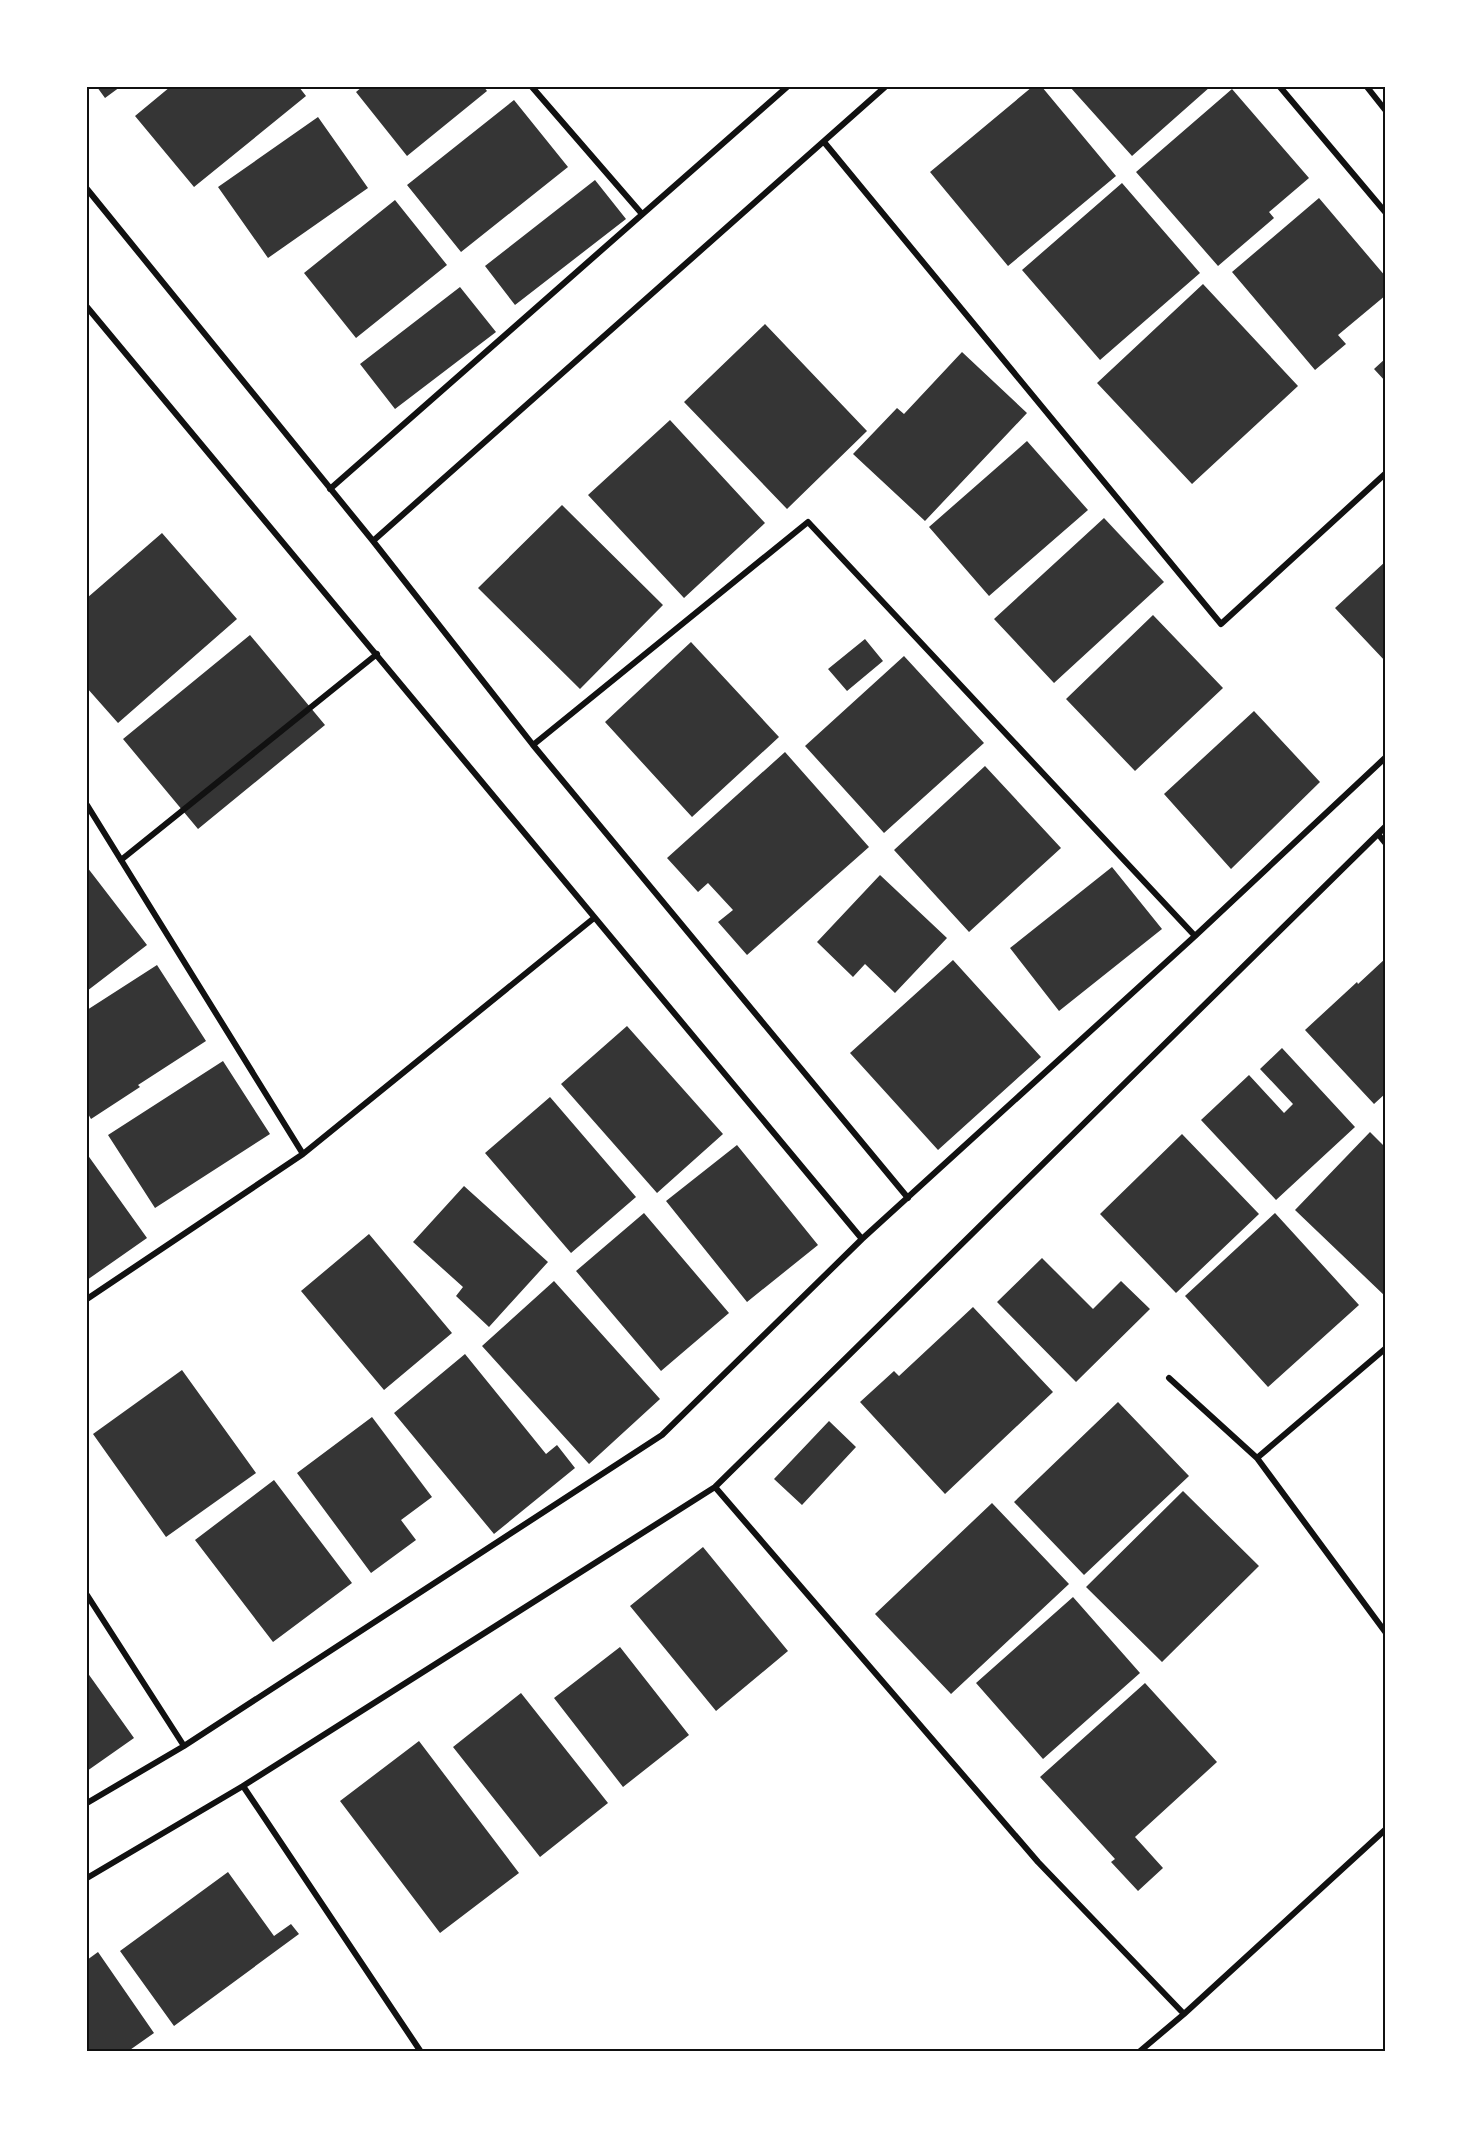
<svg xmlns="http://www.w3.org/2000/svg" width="1473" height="2139" font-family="Commissioner,sans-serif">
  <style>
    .building { fill: #353535 }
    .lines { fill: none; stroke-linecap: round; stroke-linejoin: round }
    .minor { stroke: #111; stroke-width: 6 }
    .neatline { fill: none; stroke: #111; stroke-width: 2 }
  </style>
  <rect width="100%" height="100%" fill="#fff"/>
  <path class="building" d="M97 87H120L105 98Z
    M170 87H299L306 96 194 187 135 116Z
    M362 87H484L487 91 407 156 356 92Z
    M1032 87H1042L1116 176 1008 266 930 172Z
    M1070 87H1210L1132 156Z
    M1232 89 1309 178 1269 212 1274 218 1218 266 1136 172Z
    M514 100 568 167 461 252 407 185Z
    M318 117 368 188 268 258 218 187Z
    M595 180 626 219 515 305 485 266Z
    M1122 183 1200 273 1100 360 1022 270Z
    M1319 198 1386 277V295L1338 335 1346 344 1315 370 1232 272Z
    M395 200 447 265 356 338 304 273Z
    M1203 284 1298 386 1192 484 1097 383Z
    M460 287 496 332 395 409 360 364Z
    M765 324 867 431 787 509 684 402Z
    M962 352 1027 413 925 521 853 454 897 408 904 414Z
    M1386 358V382L1374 369Z
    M670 420 765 523 684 598 588 495Z
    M1027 441 1088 510 989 596 929 527Z
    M562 505 663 605 580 689 478 588Z
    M1104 518 1164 582 1054 683 994 619Z
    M162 533 237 619 118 723 87 688V598Z
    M1386 561V662L1335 608Z
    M1153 615 1223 688 1135 771 1066 699Z
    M250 635 325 725 198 829 123 739Z
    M865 639 883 661 847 691 828 669Z
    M691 642 779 737 692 817 605 722Z
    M904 656 984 743 884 833 805 746Z
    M1254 711 1320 782 1231 869 1164 794Z
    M785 752 869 847 747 955 718 922 733 910 708 883 698 892 667 858Z
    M985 766 1061 848 969 932 894 850Z
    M87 867 147 945 87 991Z
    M1112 867 1162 929 1059 1011 1010 948Z
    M880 875 947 938 895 993 865 964 853 977 817 942Z
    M1386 958V1093L1374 1104 1305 1030 1357 982 1358 984Z
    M953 960 1041 1057 938 1150 850 1053Z
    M157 965 206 1041 138 1085 140 1087 91 1119 87 1112V1010Z
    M627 1026 723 1134 657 1193 561 1084Z
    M1282 1048 1355 1127 1276 1200 1201 1120 1249 1075 1284 1113 1293 1104 1260 1069Z
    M223 1061 270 1134 155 1208 108 1135Z
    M550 1097 636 1197 571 1253 485 1153Z
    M1370 1132 1386 1148V1297L1295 1210Z
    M1182 1134 1259 1214 1176 1293 1100 1214Z
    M737 1145 818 1245 747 1302 666 1201Z
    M87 1154 147 1238 87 1280Z
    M464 1186 548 1262 489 1327 456 1296 463 1287 413 1242Z
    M644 1213 729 1313 661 1371 576 1271Z
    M1275 1213 1359 1305 1268 1387 1185 1296Z
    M369 1234 452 1333 384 1390 301 1291Z
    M1042 1258 1093 1309 1121 1281 1150 1309 1076 1382 997 1302Z
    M554 1281 660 1399 589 1464 482 1346Z
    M973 1307 1053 1392 945 1494 860 1402 894 1371 899 1376Z
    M465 1354 546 1454 557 1445 575 1468 494 1534 394 1413Z
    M182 1370 256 1473 166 1537 93 1434Z
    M1118 1402 1189 1476 1084 1575 1014 1502Z
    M372 1417 432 1497 401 1520 416 1540 371 1573 297 1473Z
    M829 1421 856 1447 802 1505 774 1479Z
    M274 1480 352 1583 273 1642 195 1540Z
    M1183 1491 1259 1566 1162 1662 1086 1587Z
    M992 1503 1069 1584 951 1694 875 1614Z
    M703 1547 788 1651 716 1711 630 1606Z
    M1073 1597 1140 1673 1043 1759 976 1683Z
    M620 1647 689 1735 623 1787 554 1698Z
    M87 1672 134 1738 87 1771Z
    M1145 1683 1217 1762 1135 1837 1163 1868 1138 1891 1111 1862 1115 1859 1040 1777Z
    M521 1693 608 1803 540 1857 453 1747Z
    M419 1741 519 1873 440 1933 340 1801Z
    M228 1872 274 1936 291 1924 299 1934 174 2026 120 1951Z
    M98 1952 154 2033 127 2052H87V1960Z"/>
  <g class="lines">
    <path class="minor" d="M532 87 642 214
      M1280 87 1386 213
      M1367 87 1386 111
      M824 142 1221 624 1386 473
      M87 189 373 541 533 745 908 1198
      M87 307 862 1239
      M330 489 787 87
      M373 541 885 87
      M533 745 808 522 1195 936
      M87 805 303 1154
      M1378 834 1386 844
      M121 860 377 654
      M87 1299 303 1154 594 918
      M1169 1378 1257 1458 1386 1633
      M1257 1458 1386 1348
      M715 1487 1038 1862 1184 2014
      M87 1595 184 1746
      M243 1786 421 2052
      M87 1803 184 1746 662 1435 862 1239 1195 936 1386 757
      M87 1878 243 1786 715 1487 1386 826
      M1139 2052 1184 2014 1386 1829"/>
  </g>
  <rect width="1473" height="2139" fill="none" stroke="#ffffff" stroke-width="177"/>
  <rect x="88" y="88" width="1296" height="1962" class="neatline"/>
</svg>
